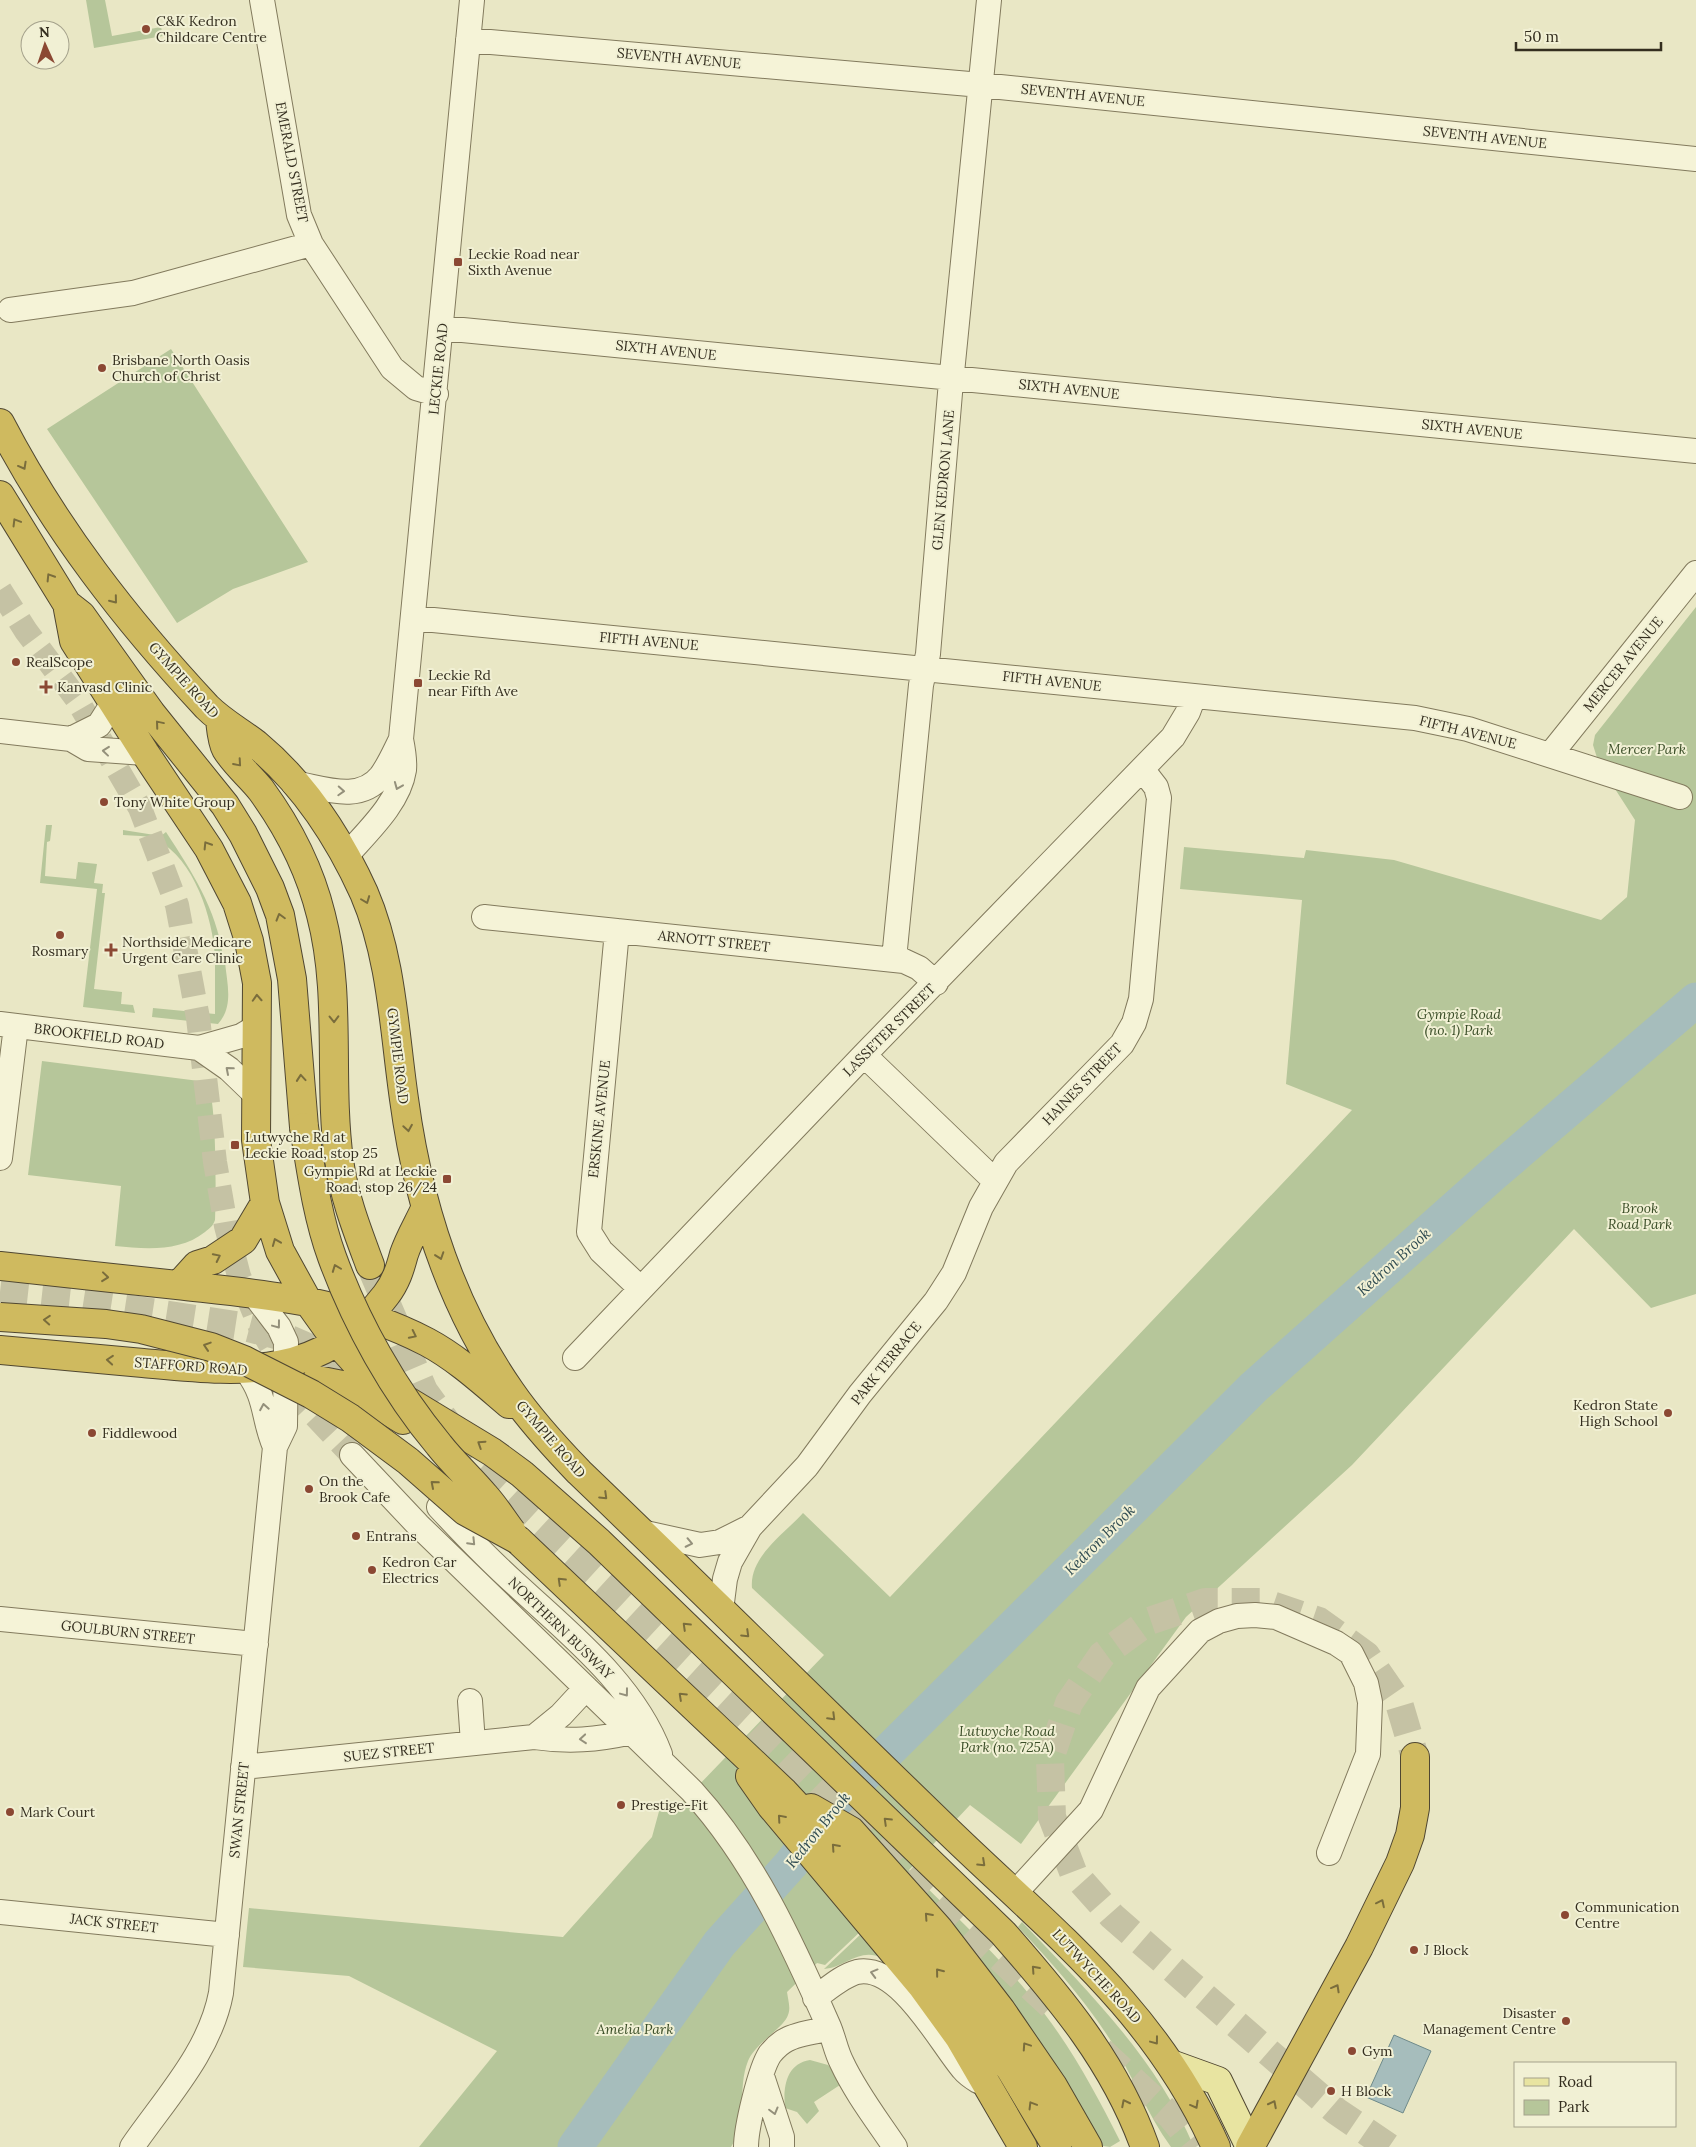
<svg xmlns="http://www.w3.org/2000/svg" width="1696" height="2147" font-family="Lora,serif">
  <style>
    .green { fill: #b6c69a }
    .water { fill: #a6bdbc; stroke: #6e8a8a }
    .lines { fill: none; stroke-linecap: round; stroke-linejoin: round }
    .river { stroke: #a6bdbc; stroke-width: 35 }
    .minor-tunnel { stroke: #c5c2a4; stroke-width: 24; stroke-dasharray: 24 12; stroke-linecap: butt }
    .highway-tunnel { stroke: #c5c2a4; stroke-width: 28; stroke-dasharray: 28 14; stroke-linecap: butt }
    .minor-casing { stroke: #827a5d; stroke-width: 26 }
    .major-casing { stroke: #504731; stroke-width: 30 }
    .highway-casing { stroke: #504731; stroke-width: 30 }
    .minor { stroke: #f5f3d7; stroke-width: 24 }
    .major { stroke: #e8e4a1; stroke-width: 28 }
    .highway { stroke: #cfba5f; stroke-width: 28 }
    .highway-bridge-casing { stroke: #504731; stroke-width: 30; stroke-linecap: butt }
    .highway-bridge { stroke: #cfba5f; stroke-width: 28 }
    .oneway { stroke: #7a6d3c }
    .oneway2 { stroke: #94907b }
    .poi-dot { fill: #8b4833; stroke: #f1f0d4; stroke-width: 2 }
    .labels { text-anchor: middle; stroke-width: 4; stroke-linejoin: round; paint-order: stroke }
    .poi-label { font-size: 14px; fill: #342e1f; stroke: #f1f0d4; text-anchor: start }
    .street-label { font-size: 14px; fill: #342e1f; stroke: #f1f0d4 }
    .park-label { font-size: 14px; font-style: italic; fill: #3b4e28; stroke: #f1f0d4 }
    .water-label { font-size: 15px; font-style: italic; fill: #304c52; stroke: #f1f0d4 }
  </style>
  <rect width="100%" height="100%" fill="#e9e7c5"/>
  <path class="green" d="M86 0H105L112 36 161 27 163 36 94 48Z
    M171 349 308 562 233 589 177 623 47 429Z
    M1696 607V1294L1651 1308 1574 1229 1352 1465 1186 1617 1021 1844 970 1805 909 1870C949 1910 992 1949 1028 1993 1066 2038 1094 2089 1120 2141L1110 2147 1096 2145 1060 2084 862 1930 825 1965 817 1963 787 1992C788 2000 791 2008 788 2015 784 2028 756 2042 748 2061 737 2088 748 2122 731 2147H419L497 2051 349 1976 243 1967 249 1908 563 1937 652 1837 661 1804 670 1815 824 1655 752 1588C749 1557 784 1534 803 1513L890 1597 1352 1110 1286 1084 1302 900 1180 889 1184 847 1304 858 1306 850 1394 860 1601 920 1627 897 1635 820 1599 764 1593 745 1595 735Z
    M46 825H52L50 841 47 842 45 876 76 879 78 862 97 864 94 883 103 884 102 893H105L94 989 122 992 121 1004 133 1005 135 1013 83 1007 97 889 40 883Z
    M123 830 161 836 166 832C192 872 216 908 223 956L215 957C213 918 194 859 157 840 149 835 133 836 123 835Z
    M215 962H225C227 984 234 1006 218 1024L152 1017 153 1008 215 1014Z
    M42 1061 207 1082C217 1098 216 1197 215 1220 213 1226 210 1228 205 1232 180 1252 146 1249 115 1246L121 1186 28 1175Z
    M1022 1922C1088 1991 1156 2058 1194 2147H1171C1147 2114 1133 2076 1111 2041 1084 1999 1052 1963 1018 1927Z
    M862 1933 882 1958C860 1947 846 1967 824 1969Z
    M810 2060 828 2065 843 2083 814 2102 819 2111 807 2124 797 2112 785 2108C783 2087 786 2064 810 2060Z"/>
  <path class="water" d="M1394 2035 1431 2051 1403 2113 1366 2097Z"/>
  <g class="lines">
    <path class="river" d="M575 2147 719 1944 791 1864 837 1802 1254 1387 1492 1175 1696 1000"/>
    <path class="minor-tunnel" d="M0 590 26 631 76 698 140 808 177 905 198 1018 215 1162 226 1226 239 1276 260 1327 305 1405 352 1455"/>
    <path class="highway-tunnel" d="M370 1265 424 1391 451 1428
      M0 1292 72 1300 241 1326 287 1338 324 1354 367 1379
      M448 1442 756 1725 908 1872 1056 2010
      M1101 2051 1171 2116 1196 2147
      M1389 2147 1336 2111 1112 1916 1073 1872 1052 1817 1050 1759 1069 1703 1102 1655 1149 1621 1205 1602H1263L1319 1621 1366 1655 1399 1703 1415 1757"/>
    <g class="minor-casing">
      <path id="minor" d="M262 0 299 215 311 244 392 368 416 388 436 394
        M468 40 981 85 1696 159
        M10 310 133 293 311 244
        M442 328 1696 451
        M413 618 1415 718 1468 729 1680 797
        M0 731 71 739 88 749 145 753
        M71 739 99 725 113 703
        M1550 755 1696 573
        M293 783C321 787 359 804 381 776 389 765 395 751 401 739
        M346 856C367 832 399 803 404 770 405 760 403 749 401 739L472 0
        M484 917 904 961 919 968 936 983
        M617 931 589 1232 601 1251 640 1288
        M894 959 921 685 928 654 950 393 989 0
        M0 1024 199 1048 241 1036 258 1026
        M199 1048 229 1069 256 1095
        M864 1055 995 1181
        M0 1158 16 1026
        M575 1358 864 1055 1173 737 1188 712 1194 696
        M246 1370C268 1399 262 1417 275 1447
        M352 1455 418 1525 692 1791C754 1859 792 1943 829 2027 834 2039 836 2052 842 2063 856 2093 877 2120 895 2147
        M439 1507C465 1535 491 1562 519 1587 572 1636 634 1685 660 1754
        M641 1532 700 1545 720 1542 750 1527
        M721 1610 725 1579 730 1562 750 1527 807 1466 860 1394 936 1301 954 1273 981 1207 1006 1163 1122 1044 1134 1023 1141 999 1159 798 1156 787 1142 769
        M0 1619 256 1644
        M470 1701 473 1743
        M534 1737 561 1715 586 1688
        M243 1767 534 1737C569 1742 596 1740 632 1732
        M1015 1893 1091 1810 1148 1688 1200 1631 1219 1621 1237 1616 1255 1615 1276 1617 1336 1643 1351 1653 1366 1683 1370 1702 1368 1754 1329 1853
        M0 1912 227 1935
        M815 1998C828 1989 842 1976 857 1972 899 1963 940 2042 963 2069 967 2074 973 2078 978 2081
        M762 2076 782 2137V2147
        M132 2147C165 2099 210 2052 221 1993L275 1447 285 1426 286 1342 279 1327 253 1293
        M746 2147C746 2128 760 2069 770 2054 775 2048 781 2042 788 2039 800 2033 816 2031 829 2029"/>
    </g>
    <g class="major-casing">
      <path id="major" d="M1171 2064 1218 2081 1250 2147"/>
    </g>
    <g class="highway-casing">
      <path id="highway" d="M0 423C55 529 126 620 207 707 222 722 239 731 256 744 303 783 339 838 364 893 392 958 394 1030 404 1099 418 1203 450 1305 511 1392 531 1421 555 1447 579 1472 702 1590 823 1710 945 1828 1050 1930 1155 2009 1216 2147
        M0 495 67 604 74 641 145 753 209 849 237 903 249 941 257 983 256 1140 265 1203 280 1251 307 1300 337 1342 365 1373 388 1389 492 1452 522 1474 599 1542 1003 1933C1061 1999 1115 2063 1145 2147
        M67 604 81 615 151 713 225 805 243 834 270 888 280 915 292 979 304 1127
        M220 720C221 729 222 742 226 749 235 764 250 776 261 790 288 827 310 870 321 915 342 995 328 1078 339 1160 344 1197 357 1230 370 1265
        M0 1266C59 1272 118 1279 177 1285 267 1295 346 1300 427 1342 457 1358 483 1382 509 1404
        M179 1285 197 1265 213 1260 243 1240 265 1203
        M0 1350C48 1354 95 1359 143 1363 241 1372 319 1383 386 1295 396 1282 400 1269 404 1254 409 1239 418 1224 425 1209
        M317 1380 347 1386 403 1420
        M518 1540 784 1792 837 1849 886 1905 952 1987 1011 2070 1057 2147
        M750 1776 771 1806 922 1986 959 2037 1023 2147
        M811 1808 851 1831 938 1928 1001 2010 1053 2086 1088 2147
        M1250 2147 1359 1947 1400 1863 1410 1835 1415 1808V1757"/>
    </g>
    <use href="#minor" class="minor"/>
    <use href="#major" class="major"/>
    <use href="#highway" class="highway"/>
    <g class="highway-bridge-casing">
      <path id="highway-bridge" d="M304 1127C311 1170 317 1216 332 1257 356 1323 394 1391 439 1445 453 1463 470 1478 485 1496 495 1507 503 1520 512 1532
        M0 1317 106 1324 141 1329 211 1347 244 1360 311 1394 350 1418 408 1461 465 1511 518 1540"/>
    </g>
    <use href="#highway-bridge" class="highway-bridge"/>
  </g>
  <defs><path id="oneway-chevron" d="M-2-3.5L2.5 0L-2 3.5" fill="none" stroke-width="1.6" stroke-linecap="round" stroke-linejoin="round" transform="scale(1.25)"/></defs>
  <g class="oneway">
    <use href="#oneway-chevron" transform="translate(23 466) rotate(61)"/>
    <use href="#oneway-chevron" transform="translate(16 522) rotate(-121)"/>
    <use href="#oneway-chevron" transform="translate(50 577) rotate(-122)"/>
    <use href="#oneway-chevron" transform="translate(114 600) rotate(51)"/>
    <use href="#oneway-chevron" transform="translate(159 724) rotate(-130)"/>
    <use href="#oneway-chevron" transform="translate(238 763) rotate(49)"/>
    <use href="#oneway-chevron" transform="translate(207 845) rotate(-122)"/>
    <use href="#oneway-chevron" transform="translate(366 900) rotate(69)"/>
    <use href="#oneway-chevron" transform="translate(280 917) rotate(-106)"/>
    <use href="#oneway-chevron" transform="translate(257 998) rotate(-93)"/>
    <use href="#oneway-chevron" transform="translate(334 1019) rotate(89)"/>
    <use href="#oneway-chevron" transform="translate(301 1078) rotate(-95)"/>
    <use href="#oneway-chevron" transform="translate(408 1128) rotate(81)"/>
    <use href="#oneway-chevron" transform="translate(276 1242) rotate(-112)"/>
    <use href="#oneway-chevron" transform="translate(440 1256) rotate(71)"/>
    <use href="#oneway-chevron" transform="translate(217 1257) rotate(-26)"/>
    <use href="#oneway-chevron" transform="translate(336 1268) rotate(-111)"/>
    <use href="#oneway-chevron" transform="translate(105 1277) rotate(6)"/>
    <use href="#oneway-chevron" transform="translate(47 1320) rotate(-176)"/>
    <use href="#oneway-chevron" transform="translate(413 1335) rotate(26)"/>
    <use href="#oneway-chevron" transform="translate(207 1346) rotate(-162)"/>
    <use href="#oneway-chevron" transform="translate(110 1360) rotate(-175)"/>
    <use href="#oneway-chevron" transform="translate(481 1444) rotate(-147)"/>
    <use href="#oneway-chevron" transform="translate(434 1484) rotate(-139)"/>
    <use href="#oneway-chevron" transform="translate(604 1496) rotate(44)"/>
    <use href="#oneway-chevron" transform="translate(561 1581) rotate(-136)"/>
    <use href="#oneway-chevron" transform="translate(686 1626) rotate(-136)"/>
    <use href="#oneway-chevron" transform="translate(746 1634) rotate(44)"/>
    <use href="#oneway-chevron" transform="translate(682 1696) rotate(-137)"/>
    <use href="#oneway-chevron" transform="translate(832 1717) rotate(45)"/>
    <use href="#oneway-chevron" transform="translate(781 1818) rotate(-131)"/>
    <use href="#oneway-chevron" transform="translate(887 1821) rotate(-136)"/>
    <use href="#oneway-chevron" transform="translate(835 1847) rotate(-132)"/>
    <use href="#oneway-chevron" transform="translate(982 1863) rotate(43)"/>
    <use href="#oneway-chevron" transform="translate(1381 1903) rotate(-64)"/>
    <use href="#oneway-chevron" transform="translate(928 1916) rotate(-132)"/>
    <use href="#oneway-chevron" transform="translate(1035 1969) rotate(-132)"/>
    <use href="#oneway-chevron" transform="translate(939 1972) rotate(-129)"/>
    <use href="#oneway-chevron" transform="translate(1336 1988) rotate(-61)"/>
    <use href="#oneway-chevron" transform="translate(1155 2041) rotate(53)"/>
    <use href="#oneway-chevron" transform="translate(1026 2046) rotate(-124)"/>
    <use href="#oneway-chevron" transform="translate(1125 2103) rotate(-117)"/>
    <use href="#oneway-chevron" transform="translate(1273 2104) rotate(-63)"/>
    <use href="#oneway-chevron" transform="translate(1032 2105) rotate(-121)"/>
    <use href="#oneway-chevron" transform="translate(1195 2105) rotate(61)"/>
  </g>
  <g class="oneway2">
    <use href="#oneway-chevron" transform="translate(106 751) rotate(-174)"/>
    <use href="#oneway-chevron" transform="translate(398 786) rotate(112)"/>
    <use href="#oneway-chevron" transform="translate(341 791) rotate(3)"/>
    <use href="#oneway-chevron" transform="translate(229 1070) rotate(-139)"/>
    <use href="#oneway-chevron" transform="translate(277 1325) rotate(53)"/>
    <use href="#oneway-chevron" transform="translate(264 1407) rotate(-100)"/>
    <use href="#oneway-chevron" transform="translate(472 1542) rotate(46)"/>
    <use href="#oneway-chevron" transform="translate(689 1543) rotate(12)"/>
    <use href="#oneway-chevron" transform="translate(625 1693) rotate(53)"/>
    <use href="#oneway-chevron" transform="translate(583 1739) rotate(175)"/>
    <use href="#oneway-chevron" transform="translate(874 1973) rotate(-165)"/>
    <use href="#oneway-chevron" transform="translate(774 2111) rotate(75)"/>
  </g>
  <g class="poi-dot">
    <circle cx="146" cy="29" r="5"/>
    <rect x="453" y="257" width="10" height="10" rx="2.5"/>
    <circle cx="102" cy="368" r="5"/>
    <circle cx="16" cy="662" r="5"/>
    <rect x="413" y="678" width="10" height="10" rx="2.5"/>
    <path d="M43.5 679.5h5v5h5v5h-5v5h-5v-5h-5v-5h5z"/>
    <circle cx="104" cy="802" r="5"/>
    <circle cx="60" cy="935" r="5"/>
    <path d="M108.5 942.5h5v5h5v5h-5v5h-5v-5h-5v-5h5z"/>
    <rect x="230" y="1140" width="10" height="10" rx="2.5"/>
    <rect x="442" y="1174" width="10" height="10" rx="2.5"/>
    <circle cx="1668" cy="1413" r="5"/>
    <circle cx="92" cy="1433" r="5"/>
    <circle cx="309" cy="1489" r="5"/>
    <circle cx="356" cy="1536" r="5"/>
    <circle cx="372" cy="1570" r="5"/>
    <circle cx="621" cy="1805" r="5"/>
    <circle cx="10" cy="1812" r="5"/>
    <circle cx="1565" cy="1915" r="5"/>
    <circle cx="1414" cy="1950" r="5"/>
    <circle cx="1566" cy="2021" r="5"/>
    <circle cx="1352" cy="2051" r="5"/>
    <circle cx="1331" cy="2091" r="5"/>
  </g>
  <g class="labels">
    <g class="poi-label">
      <text x="156" y="26">C&amp;K Kedron<tspan x="156" dy="16">Childcare Centre</tspan></text>
      <text x="468" y="259">Leckie Road near<tspan x="468" dy="16">Sixth Avenue</tspan></text>
      <text x="112" y="365">Brisbane North Oasis<tspan x="112" dy="16">Church of Christ</tspan></text>
      <text x="26" y="667">RealScope</text>
      <text x="428" y="680">Leckie Rd<tspan x="428" dy="16">near Fifth Ave</tspan></text>
      <text x="57" y="692">Kanvasd Clinic</text>
      <text x="114" y="807">Tony White Group</text>
      <text x="122" y="947">Northside Medicare<tspan x="122" dy="16">Urgent Care Clinic</tspan></text>
      <text x="60" y="956" text-anchor="middle">Rosmary</text>
      <text x="245" y="1142">Lutwyche Rd at<tspan x="245" dy="16">Leckie Road, stop 25</tspan></text>
      <text x="437" y="1176" text-anchor="end">Gympie Rd at Leckie<tspan x="437" dy="16">Road, stop 26/24</tspan></text>
      <text x="1658" y="1410" text-anchor="end">Kedron State<tspan x="1658" dy="16">High School</tspan></text>
      <text x="102" y="1438">Fiddlewood</text>
      <text x="319" y="1486">On the<tspan x="319" dy="16">Brook Cafe</tspan></text>
      <text x="366" y="1541">Entrans</text>
      <text x="382" y="1567">Kedron Car<tspan x="382" dy="16">Electrics</tspan></text>
      <text x="631" y="1810">Prestige-Fit</text>
      <text x="20" y="1817">Mark Court</text>
      <text x="1575" y="1912">Communication<tspan x="1575" dy="16">Centre</tspan></text>
      <text x="1424" y="1955">J Block</text>
      <text x="1556" y="2018" text-anchor="end">Disaster<tspan x="1556" dy="16">Management Centre</tspan></text>
      <text x="1362" y="2056">Gym</text>
      <text x="1341" y="2096">H Block</text>
    </g>
    <g class="street-label">
      <text transform="translate(679 58) rotate(5)" y="5">SEVENTH AVENUE</text>
      <text transform="translate(1083 95) rotate(6)" y="5">SEVENTH AVENUE</text>
      <text transform="translate(1485 137) rotate(6)" y="5">SEVENTH AVENUE</text>
      <text transform="translate(292 162) rotate(79)" y="5">EMERALD STREET</text>
      <text transform="translate(666 350) rotate(6)" y="5">SIXTH AVENUE</text>
      <text transform="translate(438 369) rotate(-84)" y="5">LECKIE ROAD</text>
      <text transform="translate(1069 389) rotate(6)" y="5">SIXTH AVENUE</text>
      <text transform="translate(1472 429) rotate(6)" y="5">SIXTH AVENUE</text>
      <text transform="translate(943 480) rotate(-85)" y="5">GLEN KEDRON LANE</text>
      <text transform="translate(649 641) rotate(5)" y="5">FIFTH AVENUE</text>
      <text transform="translate(1623 664) rotate(-51)" y="5">MERCER AVENUE</text>
      <text transform="translate(184 680) rotate(48)" y="5">GYMPIE ROAD</text>
      <text transform="translate(1052 681) rotate(6)" y="5">FIFTH AVENUE</text>
      <text transform="translate(1468 732) rotate(14)" y="5">FIFTH AVENUE</text>
      <text transform="translate(714 941) rotate(6)" y="5">ARNOTT STREET</text>
      <text transform="translate(889 1030) rotate(-45)" y="5">LASSETER STREET</text>
      <text transform="translate(99 1036) rotate(7)" y="5">BROOKFIELD ROAD</text>
      <text transform="translate(398 1056) rotate(83)" y="5">GYMPIE ROAD</text>
      <text transform="translate(1082 1084) rotate(-46)" y="5">HAINES STREET</text>
      <text transform="translate(599 1119) rotate(-84)" y="5">ERSKINE AVENUE</text>
      <text transform="translate(886 1363) rotate(-51)" y="5">PARK TERRACE</text>
      <text transform="translate(191 1366) rotate(4)" y="5">STAFFORD ROAD</text>
      <text transform="translate(551 1439) rotate(49)" y="5">GYMPIE ROAD</text>
      <text transform="translate(561 1628) rotate(44)" y="5">NORTHERN BUSWAY</text>
      <text transform="translate(128 1632) rotate(6)" y="5">GOULBURN STREET</text>
      <text transform="translate(389 1752) rotate(-6)" y="5">SUEZ STREET</text>
      <text transform="translate(239 1810) rotate(-84)" y="5">SWAN STREET</text>
      <text transform="translate(114 1923) rotate(6)" y="5">JACK STREET</text>
      <text transform="translate(1097 1976) rotate(47)" y="5">LUTWYCHE ROAD</text>
    </g>
    <g class="park-label">
      <text x="1647" y="754">Mercer Park</text>
      <text x="1459" y="1019">Gympie Road<tspan x="1459" dy="16">(no. 1) Park</tspan></text>
      <text x="1640" y="1213">Brook<tspan x="1640" dy="16">Road Park</tspan></text>
      <text x="1007" y="1736">Lutwyche Road<tspan x="1007" dy="16">Park (no. 725A)</tspan></text>
      <text x="635" y="2034">Amelia Park</text>
    </g>
    <g class="water-label">
      <text transform="translate(1394 1262) rotate(-42)" y="5">Kedron Brook</text>
      <text transform="translate(1100 1540) rotate(-45)" y="5">Kedron Brook</text>
      <text transform="translate(818 1830) rotate(-51)" y="5">Kedron Brook</text>
    </g>
  </g>
  <rect x="1514" y="2062" width="162" height="65" fill="#f1f0d4" stroke="#a5a28c"/>
  <rect x="1524" y="2078" width="25" height="8" fill="#e8e4a1" stroke="#a5a28c"/>
  <text x="1558" y="2087" font-size="15" fill="#342e1f">Road</text>
  <rect x="1524" y="2100" width="25" height="15" fill="#b6c69a" stroke="#a5a28c"/>
  <text x="1558" y="2112" font-size="15" fill="#342e1f">Park</text>
  <g transform="translate(45 45) rotate(357)"><circle r="24" fill="#f1f0d4" stroke="#a5a28c"/>
  <path d="M0-4L9 19L0 12L-9 19Z" fill="#8b4833"/>
  <text y="-8" font-size="14" font-weight="bold" text-anchor="middle" fill="#342e1f">N</text>
  </g>
  <path d="M1516 42v8h145v-8" fill="none" stroke="#342e1f" stroke-width="2.5"/>
  <text x="1524" y="42" font-size="15" fill="#342e1f" stroke="#f1f0d4" stroke-width="4" paint-order="stroke">50 m</text>
</svg>
